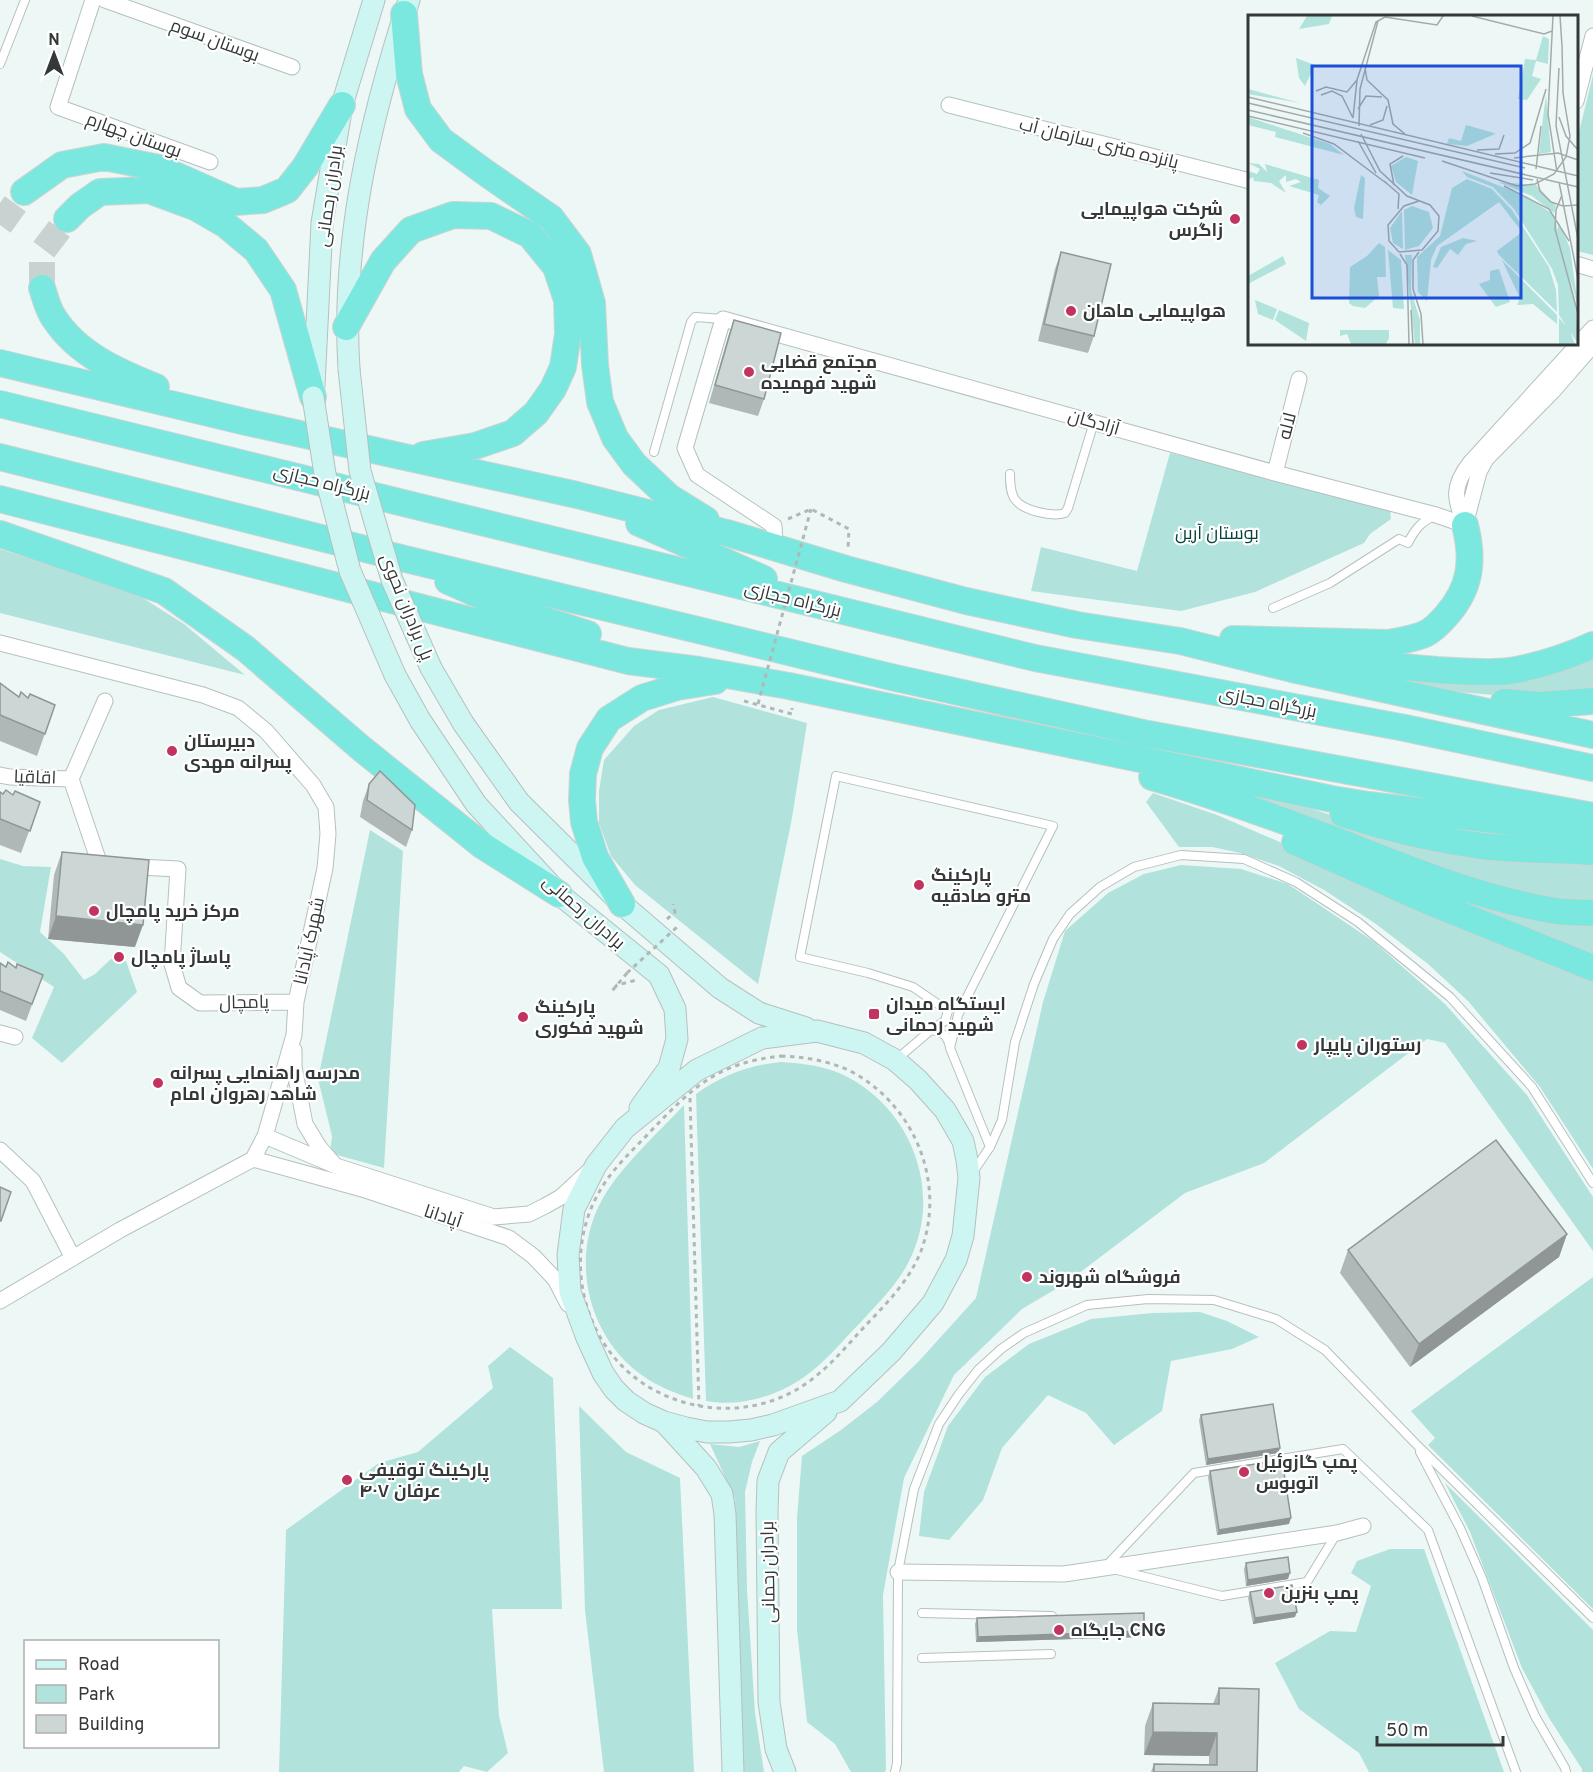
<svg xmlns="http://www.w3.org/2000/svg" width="1593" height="1772" font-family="Overpass,Cairo,sans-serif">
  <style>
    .green { fill: #b2e2dc }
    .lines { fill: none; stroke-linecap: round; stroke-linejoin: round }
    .trunk-tunnel { stroke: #c8d2d0; stroke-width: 26; stroke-dasharray: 26 13; stroke-linecap: butt }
    .service-casing { stroke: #b6c0be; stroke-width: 10 }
    .minor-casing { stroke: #b6c0be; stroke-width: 17 }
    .secondary-casing { stroke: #b6c0be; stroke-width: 23 }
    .trunk-casing { stroke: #d2d3d3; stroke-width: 28 }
    .path { stroke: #b0b8b7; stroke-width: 3; stroke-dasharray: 4.5 4.5; stroke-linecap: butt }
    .service { stroke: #fff; stroke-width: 8 }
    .minor { stroke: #fff; stroke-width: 15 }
    .secondary { stroke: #cdf6f2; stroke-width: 21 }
    .trunk { stroke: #7ae8de; stroke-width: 26 }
    .secondary-bridge-casing { stroke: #b6c0be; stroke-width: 23; stroke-linecap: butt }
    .path-bridge { stroke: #b0b8b7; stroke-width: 3; stroke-dasharray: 4.5 4.5; stroke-linecap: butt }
    .secondary-bridge { stroke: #cdf6f2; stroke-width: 21 }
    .wall { fill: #afb8b7 }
    .shaded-wall { fill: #8f9695 }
    .building { fill: #ccd6d5; stroke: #8f9695; stroke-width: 1.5 }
    .poi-dot { fill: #c23460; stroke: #fff; stroke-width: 2 }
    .labels { text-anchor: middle; stroke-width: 4.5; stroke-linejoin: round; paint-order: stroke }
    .street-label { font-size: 18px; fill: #343838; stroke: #fff }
    .poi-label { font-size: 18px; font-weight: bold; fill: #343838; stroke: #fff; text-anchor: start }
    .park-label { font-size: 18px; fill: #03433e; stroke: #fff }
    .inset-road { fill: none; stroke: #a3abaa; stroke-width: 1.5 }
    .view { fill: #1d4ed8; fill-opacity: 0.15; stroke: #1d4ed8; stroke-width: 3 }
    .inset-edge { fill: none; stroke: #343838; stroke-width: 3 }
  </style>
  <rect width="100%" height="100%" fill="#edf8f6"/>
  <path class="green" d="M1593 75V255L1577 251V140Z
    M1170 453 1286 480 1390 509 1391 519 1370 534 1364 543 1255 592 1181 611 1031 591 1041 547 1137 571Z
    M0 549 135 593 184 624 245 675 0 613Z
    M1593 653V692C1560 695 1526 698 1493 695 1426 690 1360 674 1294 662L1387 674Z
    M713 697 807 723 792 818 758 984 635 885 611 856 599 823V791L604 760 634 726 659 710Z
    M1222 782 1303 806 1374 829 1593 857V904H1583L1488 886 1229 791Z
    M1153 793 1217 815 1593 977V1169L1540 1087 1468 1001 1428 964 1376 924 1324 890 1279 866 1240 853 1212 847H1179L1146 802Z
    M370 830 403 851 384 1168 330 1153 332 1136 318 1079Z
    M0 859 23 866 51 867 40 932 64 954 84 980 95 974 111 959 126 961 137 992 62 1063 32 1038 54 987 0 952Z
    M1181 865 1241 869 1288 884 1373 941 1445 1004 1527 1095 1593 1197V1251L1445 1043 1427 1039 1264 1163 1185 1193 1066 1283 1022 1309 954 1375 904 1478 883 1595 886 1769 885 1772H851L835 1744 807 1722 797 1629V1518L802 1456 841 1430 877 1402 919 1361 976 1298 1043 1002 1065 931 1108 893 1144 874Z
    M1413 887 1593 922V958Z
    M781 1062C799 1063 817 1065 834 1071 904 1098 942 1180 914 1250 903 1279 881 1300 860 1323 844 1339 830 1357 812 1371 784 1394 743 1408 706 1401L696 1094C723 1075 749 1065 781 1062Z
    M684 1105 693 1399C675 1393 659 1387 643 1376 587 1337 569 1257 603 1198 622 1165 658 1133 684 1105Z
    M1593 1277V1609L1428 1445 1435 1438 1411 1411Z
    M1200 1312 1227 1321 1259 1337 1232 1349 1171 1361 1162 1411 1114 1445 1086 1413 1048 1395 1002 1448 983 1500 949 1540 919 1536 924 1492 948 1426 985 1377 1029 1344 1091 1319 1153 1313Z
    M510 1347 553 1378 562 1609H492L499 1716 508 1753 487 1772 464 1766 459 1772H279L286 1530 379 1463 418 1452 493 1388 488 1366Z
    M579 1406 626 1452 680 1478 694 1772H604L585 1610Z
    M760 1441 752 1462 745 1492 747 1589 755 1713 764 1772H744L742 1761 735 1499 710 1444 739 1447Z
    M1445 1483 1593 1630V1772H1582V1769L1549 1718 1522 1668 1470 1532Z
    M1390 1549H1424L1504 1772H1369L1359 1753 1299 1709 1275 1663 1330 1631 1356 1632 1371 1586 1351 1573 1357 1561Z"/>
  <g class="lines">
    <path class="trunk-tunnel" d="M0 225 24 192
      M42 288V252L67 219"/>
    <g class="service-casing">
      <path id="service" d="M0 64 25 0
        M654 452 691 322 695 317 723 319
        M1010 474C1010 482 1010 491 1014 498 1022 511 1052 517 1065 513L1068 508 1094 422
        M1273 608 1330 583 1399 539 1408 543C1415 529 1421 522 1434 516
        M931 1030C943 1033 947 1034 950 1047
        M897 1059 931 1030 945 1021 948 1011 913 987 868 973 800 957 836 776 1053 826 958 1015 950 1048 990 1147
        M973 1172 990 1147 1002 1120 1015 1042 1034 984 1053 939 1070 914 1100 887 1134 867 1181 855 1244 859 1296 882 1358 922 1450 997 1532 1087 1593 1183
        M1420 1452 1460 1528 1482 1578 1514 1668 1535 1716 1565 1768 1566 1772
        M1107 1565 1194 1473 1343 1449 1428 1530 1516 1772
        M1117 1570 1222 1596 1307 1582 1337 1533
        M922 1613 1052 1616
        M922 1658 1051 1654
        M895 1772 897 1763 898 1572 914 1489 939 1424 959 1394 978 1370 1001 1349 1024 1333 1087 1305 1148 1299 1214 1300 1276 1319 1325 1350 1416 1444 1593 1618"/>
    </g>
    <g class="minor-casing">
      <path id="minor" d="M93 0 58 107 210 162
        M105 0 292 67
        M1576 101 1593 36
        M949 105 1250 181
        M1576 264 1593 269
        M1275 473 1299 379
        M1465 525C1454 498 1452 486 1470 463L1593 328
        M1465 525 1479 472 1486 459 1553 391 1593 345
        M775 548 774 526 697 475 685 448 723 319 1275 473 1436 515 1465 525
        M0 643 203 695 238 708 266 731 313 785 326 807 328 834 325 868 296 1002 294 1035 265 1136 253 1159 120 1230 0 1301
        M105 701 71 779 100 865 178 869 172 964 179 988 200 1003 296 1002
        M0 775 10 777 71 779
        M0 1033 15 1037
        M294 1050V1067L305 1124 319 1147 333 1163
        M265 1136 336 1166 494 1217 529 1214 545 1206 561 1197 589 1171
        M0 1150 33 1181 73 1258
        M253 1159 362 1189 509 1238 533 1256 555 1279 568 1304
        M898 1572 1064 1574 1337 1533 1363 1526"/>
    </g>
    <g class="secondary-casing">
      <path id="secondary" d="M349 369C341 242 370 120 409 0
        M314 386 322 223 342 105 374 0
        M431 668 463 723 519 802 622 904 720 988 759 1013 806 1028
        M395 675 420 720 476 804 559 894 659 975 675 1009 677 1039 669 1068 640 1108
        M817 1031 864 1043 895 1060 918 1080 945 1110 963 1141 967 1160 969 1178 963 1236 956 1260 933 1303 891 1352 840 1401 773 1425 751 1430 729 1432H707L686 1428 664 1422 644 1413 626 1401 614 1389 603 1373 587 1338 570 1292 568 1255 574 1209 596 1165 625 1128 697 1070 762 1038Z
        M664 1422 706 1468 722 1494 725 1514 733 1772
        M785 1772 776 1749 769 1702 767 1512 768 1481 779 1452 826 1412"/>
    </g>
    <g class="trunk-casing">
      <path id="trunk" d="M404 14 409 74 418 109 441 140 486 173 551 218 578 254 592 303 595 365 600 402 615 438 634 464 669 497 706 520
        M24 192 62 165 104 157 159 168 236 202 263 200 287 190 305 167 342 105
        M67 219 80 206 100 192 149 190 195 207 226 225 256 250 283 290 313 397
        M42 288C45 297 48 310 54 318 77 354 118 372 156 387
        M346 327 383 261 411 230 453 215 491 216 530 235 556 267 567 300 568 334 563 367 553 389 536 413 513 433 475 446 423 455
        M0 363 246 422 577 495 727 533 846 569 966 601 1077 625 1180 641 1292 669 1593 735
        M0 404 1035 658 1405 728 1593 768
        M0 457 393 556 891 677 1143 733 1593 816
        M0 499 628 661 699 670 789 686 1332 799 1369 805 1593 832
        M639 523 764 579
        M0 534 164 591 246 649 362 749 483 846 559 894
        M448 581 511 609 588 634
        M1233 639 1388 643C1401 641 1413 639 1425 634 1433 630 1440 623 1446 616 1471 588 1474 560 1465 525
        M1287 650C1336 660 1387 666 1437 670 1461 671 1487 674 1510 671 1539 666 1567 657 1593 645
        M1504 702 1540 705 1593 701
        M1152 777C1217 796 1280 819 1343 843 1412 870 1482 899 1556 911 1568 913 1581 912 1593 913
        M1343 814C1389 829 1435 840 1482 846 1519 851 1556 849 1593 852
        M1295 842 1427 901 1593 968
        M622 904 595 857 584 822 582 800 583 774 590 748 609 719 642 698 677 687 715 681"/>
    </g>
    <path class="path" d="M788 519 811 509 849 529 848 549
      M744 701 792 714V708
      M667 919 675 912 673 904
      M627 973 612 991 617 985 637 980
      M781 1056C806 1057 831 1061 854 1073 916 1108 946 1184 921 1251 909 1281 887 1303 866 1325 850 1342 835 1361 816 1376 772 1413 709 1418 658 1392 587 1357 560 1265 597 1196 609 1172 630 1153 649 1133 692 1088 716 1063 781 1056Z
      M690 1098 699 1406"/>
    <use href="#service" class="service"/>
    <use href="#minor" class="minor"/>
    <use href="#secondary" class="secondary"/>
    <use href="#trunk" class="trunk"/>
    <g class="secondary-bridge-casing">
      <path id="secondary-bridge" d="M349 369 360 471 392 580 431 668
        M313 397 325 474 350 571 395 675"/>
    </g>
    <path class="path-bridge" d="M758 704 811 509
      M627 973 677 927"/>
    <use href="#secondary-bridge" class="secondary-bridge"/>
  </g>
  <path class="wall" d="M1061 252 1094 336 1088 353 1038 341 1055 269Z
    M734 320 764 399 758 416 709 403 728 337Z
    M0 683 19 697 28 698 55 705 37 756 0 741Z
    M369 784 412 830 406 847 360 817 363 801Z
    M0 792 3 794 13 795 40 802 21 853 0 845Z
    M62 852 135 947 48 939 54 875Z
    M0 963 6 967 16 968 43 975 26 1021 0 1010Z
    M1567 1234 1559 1257 1410 1367 1340 1273 1348 1250Z
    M1201 1415 1280 1448 1278 1453 1206 1465 1199 1420Z
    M1210 1471 1289 1524 1217 1535 1208 1477Z
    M1246 1563 1288 1579 1246 1586 1244 1569Z
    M1250 1592 1295 1617 1253 1624 1248 1598Z
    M977 1618 1144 1631 1142 1637 976 1642 975 1624Z
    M1219 1688 1257 1772H1151L1154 1764 1209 1765V1756L1144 1755 1145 1726 1153 1703 1213 1704Z"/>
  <path class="shaded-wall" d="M56 916 143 925 135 947 48 939Z
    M1567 1234 1559 1257 1410 1367 1419 1344Z
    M1280 1448 1278 1453 1206 1465 1208 1459Z
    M1291 1518 1289 1524 1217 1535 1219 1530Z
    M1290 1573 1288 1579 1246 1586 1248 1580Z
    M1297 1612 1295 1617 1253 1624 1255 1618Z
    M1144 1631 1142 1637 976 1642 978 1637Z
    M1153 1732 1217 1733 1209 1756 1144 1755Z"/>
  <path class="building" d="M1061 252 1111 264 1094 336 1044 324Z
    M734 320 781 333 764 399 715 385Z
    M0 683 19 697 21 692 28 698 30 694 55 705 45 734 0 715Z
    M380 771 415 805 412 830 367 800 369 784Z
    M6 790 13 795 15 791 40 802 30 831 0 819V792L3 794Z
    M62 852 149 860 143 925 56 916Z
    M8 962 16 968 17 964 43 975 32 1004 0 991V963L6 967Z
    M1496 1140 1567 1234 1419 1344 1348 1250Z
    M0 1187 11 1192 1 1221H0Z
    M1273 1404 1280 1448 1208 1459 1201 1415Z
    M1282 1460 1291 1518 1219 1530 1210 1471Z
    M1288 1557 1290 1573 1248 1580 1246 1563Z
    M1292 1585 1297 1612 1255 1618 1250 1592Z
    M1144 1613V1631L978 1637 977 1618Z
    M1219 1688 1259 1689 1257 1772H1154V1764L1217 1765V1733L1153 1732V1703L1219 1704Z"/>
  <g class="poi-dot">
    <circle cx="1235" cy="219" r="6"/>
    <circle cx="1071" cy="311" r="6"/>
    <circle cx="749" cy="372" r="6"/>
    <circle cx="172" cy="751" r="6"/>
    <circle cx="919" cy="885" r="6"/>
    <circle cx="94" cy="911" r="6"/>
    <circle cx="119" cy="957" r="6"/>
    <rect x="868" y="1008" width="12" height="12" rx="3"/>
    <circle cx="523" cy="1017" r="6"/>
    <circle cx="1302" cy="1045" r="6"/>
    <circle cx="158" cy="1083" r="6"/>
    <circle cx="1027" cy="1277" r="6"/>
    <circle cx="1244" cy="1472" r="6"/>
    <circle cx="347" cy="1480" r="6"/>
    <circle cx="1269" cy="1593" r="6"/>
    <circle cx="1059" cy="1630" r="6"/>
  </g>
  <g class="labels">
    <g class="street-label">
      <text transform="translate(215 40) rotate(20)" y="6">بوستان سوم</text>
      <text transform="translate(134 135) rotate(20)" y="6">بوستان چهارم</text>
      <text transform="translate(1099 143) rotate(14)" y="6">پانزده متری سازمان آب</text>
      <text transform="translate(329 196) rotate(-82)" y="6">برادران رحمانی</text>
      <text transform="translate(1094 422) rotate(16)" y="6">آزادگان</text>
      <text transform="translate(1287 426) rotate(-76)" y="6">لاله</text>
      <text transform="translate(322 482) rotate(14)" y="6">بزرگراه حجازی</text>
      <text transform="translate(793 599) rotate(14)" y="6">بزرگراه حجازی</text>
      <text transform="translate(407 607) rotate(68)" y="6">پل برادران نحوی</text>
      <text transform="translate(1268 702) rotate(11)" y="6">بزرگراه حجازی</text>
      <text transform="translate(35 777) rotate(2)" y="6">اقاقیا</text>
      <text transform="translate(584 912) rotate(41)" y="6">برادران رحمانی</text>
      <text transform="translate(309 941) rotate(-78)" y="6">شهرک آپادانا</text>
      <text transform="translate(244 1002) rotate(-1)" y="6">پامچال</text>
      <text transform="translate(443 1216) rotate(18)" y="6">آپادانا</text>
      <text transform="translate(768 1572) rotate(-91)" y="6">برادران رحمانی</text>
    </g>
    <g class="poi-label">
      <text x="1223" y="215" text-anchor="end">شرکت هواپیمایی<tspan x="1223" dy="21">زاگرس</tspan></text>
      <text x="1083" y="317">هواپیمایی ماهان</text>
      <text x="761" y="368">مجتمع قضایی<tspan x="761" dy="21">شهید فهمیده</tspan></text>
      <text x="184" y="747">دبیرستان<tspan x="184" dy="21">پسرانه مهدی</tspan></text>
      <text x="931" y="881">پارکینگ<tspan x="931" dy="21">مترو صادقیه</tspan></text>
      <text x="106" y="917">مرکز خرید پامچال</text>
      <text x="131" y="963">پاساژ پامچال</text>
      <text x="886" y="1010">ایستگاه میدان<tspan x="886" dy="21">شهید رحمانی</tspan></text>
      <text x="535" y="1013">پارکینگ<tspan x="535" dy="21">شهید فکوری</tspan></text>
      <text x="1314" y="1051">رستوران پایپار</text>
      <text x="170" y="1079">مدرسه راهنمایی پسرانه<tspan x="170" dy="21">شاهد رهروان امام</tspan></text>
      <text x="1039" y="1283">فروشگاه شهروند</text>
      <text x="1256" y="1468">پمپ گازوئیل<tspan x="1256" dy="21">اتوبوس</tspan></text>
      <text x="359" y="1476">پارکینگ توقیفی<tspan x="359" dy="21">عرفان ۴۰۷</tspan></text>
      <text x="1281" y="1599">پمپ بنزین</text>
      <text x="1071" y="1636">جایگاه CNG</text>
    </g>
    <g class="park-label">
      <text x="1217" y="539">بوستان آرین</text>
    </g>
  </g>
  <g transform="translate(1248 15)">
    <rect width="330" height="330" fill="#edf8f6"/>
    <path d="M59 1H84L81 9 51 14ZM295 21 301 24 300 49 288 46 284 61 293 64 279 85 270 84 277 44 288 45ZM48 43 67 50 57 71 51 63ZM0 74 52 88 0 79ZM298 80 303 137 291 139 295 102ZM0 102 82 129 96 140 27 122 28 117 0 110ZM218 110 246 118 247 119 219 131 199 129 201 123 213 126ZM158 142 170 146 164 180 148 167 143 151ZM0 148 11 149 19 157 17 149 71 165 70 173 82 181 73 190 69 187 71 180 41 171 53 167 48 164 38 167V160L31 166 38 178 23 168 6 166 5 162 0 165V156L9 159 12 154ZM214 156 280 182 306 200 327 284 330 329 311 300 310 270 304 254 266 194 245 172 219 162ZM113 160 117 163 115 204 108 202 106 193ZM219 164 244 174 264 195 301 252 308 275 309 297 251 240 249 236 274 217 251 187 189 231 183 245 179 286 170 277 169 242 192 221 204 173ZM250 167 288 170 308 191 306 198 284 181ZM164 191 181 197 185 213 171 231 157 235 156 195ZM154 196 155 234 145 228 142 213ZM311 208 322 233 330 291 309 218ZM215 223 229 226 218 229 210 240 202 234 189 253 185 252 193 232ZM131 228 137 232 138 262H129L131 281 117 293 105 291 101 288 102 252 119 241ZM140 235 153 245 156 294 145 293ZM157 240H164L163 276 172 305V329H167ZM35 241 38 249 0 269V261ZM254 245 309 300V309L285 289 269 290 272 283ZM251 254 262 287 248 292 231 269 242 265V256ZM7 285 29 294 25 305 10 299ZM31 295 61 308 58 326 27 305ZM311 303 321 314 327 329H311ZM92 315H141V323L138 329H103L99 319 92 321Z" fill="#b2e2dc"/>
    <path class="inset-road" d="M224 1 296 19 304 16M305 1 300 99 309 157M312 1 314 31M117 53 119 65 140 85 145 109 157 119M311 53 308 111 330 224M68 76 78 72 99 77 109 65M73 80 84 76 94 81 105 103M0 82 330 161M0 88 277 153M110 94 118 81 134 82M0 95 330 172M0 101 177 143M311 102 318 121 330 135M105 103 109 65 128 7 137 2 189 10 195 1M122 110 135 105 139 91M111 111 112 74 130 6M55 118 86 129 138 168M113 119 132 156 159 181 182 190 191 201 190 216 174 235 151 237 141 226 140 210 156 191 171 186M110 126 128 158M229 135 251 134 256 120M247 139 267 138 282 128 298 74M266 143 310 138 330 145M194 146 269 171 287 169 306 159 318 142 322 121 315 78 314 29M288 154 293 111M242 158 285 165M289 164 292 176 303 187 315 191 330 190M136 166 151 179 150 194M311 167 330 264M146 170 142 149 155 141M256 171 301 194 321 226M314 180 308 195 307 214 330 299M171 237 165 245V274L173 299 175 329M152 239 159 250 161 329M163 295 165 329"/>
    <path class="view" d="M64 51H273V283H64Z"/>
    <rect width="330" height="330" class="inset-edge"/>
  </g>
  <rect x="24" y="1640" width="195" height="108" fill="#ffffff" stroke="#aeafaf" stroke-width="1.5"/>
  <rect x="36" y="1660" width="30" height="9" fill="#cdf6f2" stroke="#aeafaf" stroke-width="1.5"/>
  <text x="78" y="1670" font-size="18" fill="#343838">Road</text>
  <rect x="36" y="1685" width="30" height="18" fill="#b2e2dc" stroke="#aeafaf" stroke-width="1.5"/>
  <text x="78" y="1700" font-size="18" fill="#343838">Park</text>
  <rect x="36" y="1715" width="30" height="18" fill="#ccd6d5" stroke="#aeafaf" stroke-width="1.5"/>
  <text x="78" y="1730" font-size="18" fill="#343838">Building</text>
  <g transform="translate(54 54)" stroke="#ffffff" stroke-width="4.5" paint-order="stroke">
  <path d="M0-4.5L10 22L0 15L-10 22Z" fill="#343838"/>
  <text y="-9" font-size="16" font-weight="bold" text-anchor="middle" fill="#343838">N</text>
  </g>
  <path d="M1377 1736v9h126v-9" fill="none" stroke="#343838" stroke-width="3"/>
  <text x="1386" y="1736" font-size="18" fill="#343838" stroke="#ffffff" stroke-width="4.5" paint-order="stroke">50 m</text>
</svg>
